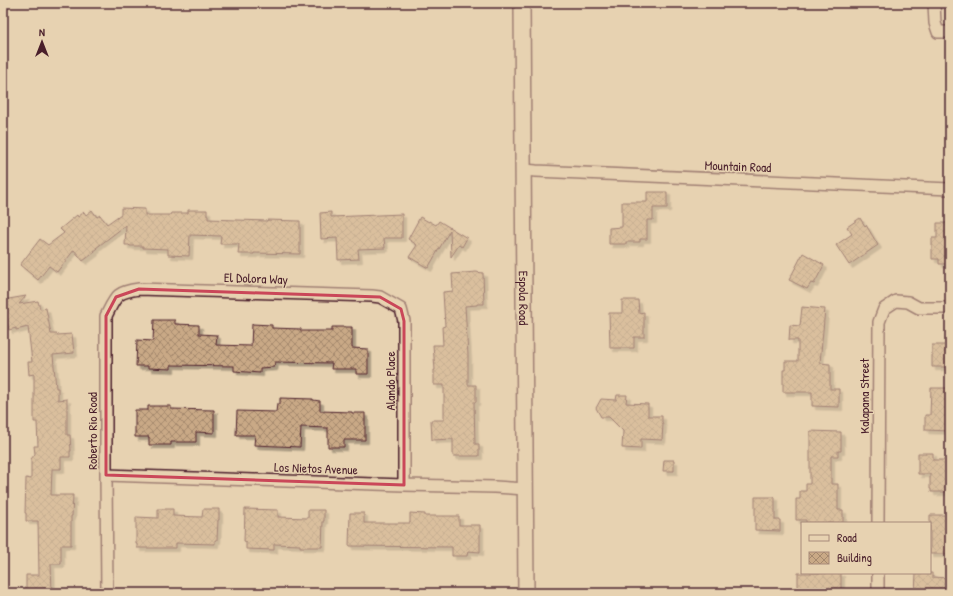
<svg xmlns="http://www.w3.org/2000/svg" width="953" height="596" font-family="'Patrick Hand',sans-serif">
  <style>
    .building { fill: url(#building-cross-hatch); stroke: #4a1f2b; filter: url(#shadow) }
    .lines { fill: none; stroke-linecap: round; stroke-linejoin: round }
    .minor-casing { stroke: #4a1f2b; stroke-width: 14 }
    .secondary-casing { stroke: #4a1f2b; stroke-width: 18 }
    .minor { stroke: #e7d2b1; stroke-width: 11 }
    .secondary { stroke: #e7d2b1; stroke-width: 15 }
    .marked { fill: none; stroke: #ca4759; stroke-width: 3; stroke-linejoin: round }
    .labels { text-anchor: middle; stroke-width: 3; stroke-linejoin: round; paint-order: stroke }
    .street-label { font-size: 13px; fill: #4a1f2b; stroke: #e7d2b1 }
  </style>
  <defs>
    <pattern id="building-cross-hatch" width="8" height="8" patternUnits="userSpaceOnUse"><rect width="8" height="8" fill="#c9a986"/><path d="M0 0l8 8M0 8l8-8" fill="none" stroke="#a5896e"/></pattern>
    <filter id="shadow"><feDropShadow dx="3.5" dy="3.5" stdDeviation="0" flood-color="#0004"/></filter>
  </defs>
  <rect width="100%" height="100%" fill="#e7d2b1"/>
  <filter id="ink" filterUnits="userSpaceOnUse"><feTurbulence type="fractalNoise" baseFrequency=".025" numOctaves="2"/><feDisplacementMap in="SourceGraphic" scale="8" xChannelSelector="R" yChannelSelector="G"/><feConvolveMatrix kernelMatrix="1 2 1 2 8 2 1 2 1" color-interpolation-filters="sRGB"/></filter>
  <g filter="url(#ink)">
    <path class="building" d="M647 192H667V208H653V220H647V239H640V242H626V244H609V228L622 227V202H647Z
      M121 208 145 209V215H170L171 213H188V210H207V215H208V219L267 221V220L300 221V254L254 253V254H238L239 244H220L221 236 190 235 189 256 168 255V249L143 248V246H130L129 245H125L126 225 96 248 97 249 94 251 95 252 83 261 74 250 57 272 49 266 38 280 20 265 40 239 48 245 64 233 60 229 77 215 78 217 84 212 86 215 92 210 97 217 100 215 107 224 121 214Z
      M331 212V217L402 214V238H384L385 248 358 249 359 259 338 260 337 238 321 239 320 213Z
      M420 217 429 222V221L436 225 439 221 467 238 462 247 459 245 451 257 450 230 428 268 409 257 417 245 408 239Z
      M860 218 865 226 866 225 878 245 849 265 836 245 852 234 847 227Z
      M937 223H950V264H939V259H932V238H937Z
      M803 253 824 265 814 284 811 283 807 289 789 280Z
      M476 272 483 273 484 304H477V305L465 306 468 355V385H476V402H474L475 444H479V456H453V439L432 440 431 420H444V385H434V370H435L433 345H443L442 327 445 326 443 292 453 291 452 274Z
      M26 296 19 304 38 301 40 309 46 308 51 334H57V335L72 334 74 353 53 355 56 388H58V400L67 399V435H70L71 451H70V457H61V469H52L51 495H73L72 516H71V545H61V564H51L52 593H26V575H39L38 521H26V513H25L26 478 31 479V459L35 454 34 446H38L37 422H34V374L29 375 28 362H32L28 327 16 330V328L9 330 3 300Z
      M622 300H638L639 313 644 312V337H634V348H610L609 313H622Z
      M802 307 825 309 820 363 830 364V389H839V407L812 406V392H783V370H785V361H798V340H789L790 325 800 326Z
      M154 320H175V324L199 325V334L217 335 216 345 251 346 252 324 272 325V328L301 329V331H332V327H352V348L368 349V374H356V369H331L332 363 275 362 274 367 260 368V373L234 371V366L171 365V369L148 368V366H136L137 340 153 341Z
      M932 345H950V367H932Z
      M931 388H950V431L925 430V415H930Z
      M617 395H627L626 403 648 404V416H662V422L663 424 662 440 641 439V449L622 448 623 431 609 417H601L596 408 601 399 616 400Z
      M280 398 313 399V400L320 401V411L352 412V413H365V440H344V447H328V428L301 427 300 447 254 445 255 435H236L237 411 276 412 277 404H280Z
      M148 406H171V409L214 410V433L196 432V442H171V445H149V437H135V410H148Z
      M810 431 841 432V451H838V456H831V484H838V510H843V523H806V520H796V499H800V491H806V484H810Z
      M918 453H933V460H950V492H931V489H930V474H918Z
      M664 460H674V471H663Z
      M755 497H775V520H780V531L755 530Z
      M158 509H173V516L202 517 203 509H219V520H218L217 540H215V544L176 543V548H137V544H136V517L158 518Z
      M245 509 278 510V517L308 518V510H324V521H323L322 547H300V545L274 544V550L246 549V542L244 541Z
      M350 513H364V523H410V513L425 514V516H459V525H480V552L468 551 467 556H452V547L349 546Z
      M930 515H950V554H930Z
      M798 573H841V593L798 592Z
      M916 573H932V577L950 578V593H915Z"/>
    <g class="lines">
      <g class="minor-casing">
        <path id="minor" d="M934 3 935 23 938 32H950
          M524 170 536 171 950 189
          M106 475 404 485 495 487 525 489
          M878 523 879 322 884 309 896 301 908 302 919 308H950
          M107 593 106 475V316C116 296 116 292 139 289L372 296 380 297 401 309 404 321V485
          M878 593V573"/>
      </g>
      <g class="secondary-casing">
        <g id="secondary">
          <path id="s1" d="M522 3C524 200 524 396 526 593"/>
        </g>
      </g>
      <use href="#minor" class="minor"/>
      <use href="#secondary" class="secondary"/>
    </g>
  </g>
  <path d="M0 0H953V596H0ZM139 289 380 297 401 309 404 321V485L106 475V316L116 297Z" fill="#e7d2b1" fill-opacity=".55" fill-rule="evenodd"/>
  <path class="marked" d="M139 289 380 297 401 309 404 321V485L106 475V316L116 297Z"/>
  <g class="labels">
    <g class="street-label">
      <text transform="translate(738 166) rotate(2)" y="5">Mountain Road</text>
      <text transform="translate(256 278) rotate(2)" y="5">El Dolora Way</text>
      <text dy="5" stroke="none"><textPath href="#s1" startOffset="295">Espola Road</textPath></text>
      <text transform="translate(390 381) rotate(-90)" y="5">Alando Place</text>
      <text transform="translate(864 396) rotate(-90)" y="5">Kalapana Street</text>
      <text transform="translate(92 431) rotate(-90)" y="5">Roberto Rio Road</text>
      <text transform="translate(316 468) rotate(2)" y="5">Los Nietos Avenue</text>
    </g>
  </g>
  <rect width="953" height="596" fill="none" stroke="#e7d2b1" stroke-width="16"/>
  <rect x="8" y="8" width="937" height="580" fill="none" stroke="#4a1f2b" stroke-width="1.5" filter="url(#ink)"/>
  <rect x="801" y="522" width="130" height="52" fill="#e7d2b1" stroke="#a88a7b"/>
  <rect x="809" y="535" width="20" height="6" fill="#e7d2b1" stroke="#a88a7b"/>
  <text x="837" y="542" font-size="12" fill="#4a1f2b">Road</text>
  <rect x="809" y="552" width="20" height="12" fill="url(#building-cross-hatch)" stroke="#a88a7b"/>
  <text x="837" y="562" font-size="12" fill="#4a1f2b">Building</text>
  <g transform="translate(42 42)" stroke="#e7d2b1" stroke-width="3" paint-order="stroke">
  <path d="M0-3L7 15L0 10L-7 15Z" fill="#4a1f2b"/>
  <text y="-6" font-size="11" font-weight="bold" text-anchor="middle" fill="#4a1f2b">N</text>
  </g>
</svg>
